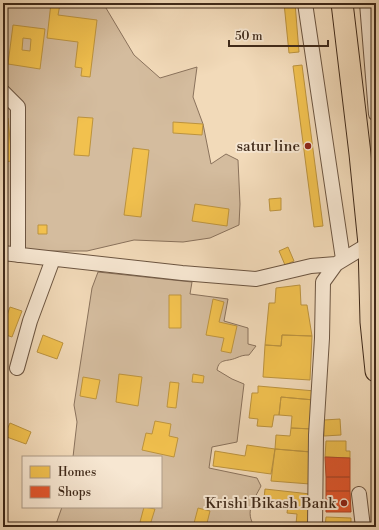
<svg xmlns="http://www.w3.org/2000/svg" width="379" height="530" font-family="'Libre Bodoni',serif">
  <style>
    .green { fill: #d4bc9e; stroke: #8a725c }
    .homes { fill: #f2c14e; stroke: #bc933e; fill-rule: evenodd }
    .shops { fill: #e4572e; stroke: #b24928 }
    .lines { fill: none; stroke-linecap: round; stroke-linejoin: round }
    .minor-casing { stroke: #6c5541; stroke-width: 16 }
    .highway-casing { stroke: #3f2919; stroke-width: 23 }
    .minor { stroke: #f7e7d2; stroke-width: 14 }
    .highway { stroke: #f2dab9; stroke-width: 21 }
    .poi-dot { fill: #8f2418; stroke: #f7e7d2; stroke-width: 1.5 }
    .labels { text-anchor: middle; stroke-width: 4; stroke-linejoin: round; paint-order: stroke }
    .poi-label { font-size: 15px; fill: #3f2919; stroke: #f7e7d2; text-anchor: end }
  </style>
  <rect width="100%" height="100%" fill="#f2dab9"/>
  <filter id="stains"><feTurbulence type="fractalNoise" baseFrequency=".005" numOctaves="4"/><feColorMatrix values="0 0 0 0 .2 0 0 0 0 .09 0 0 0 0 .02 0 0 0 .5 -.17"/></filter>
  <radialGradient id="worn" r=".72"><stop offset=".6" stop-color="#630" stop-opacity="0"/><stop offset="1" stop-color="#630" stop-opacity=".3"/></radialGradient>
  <path class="green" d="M3 3H103L134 55 160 78 197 67 193 97 203 124 211 164 226 154 238 160 240 204 239 225 210 238 183 242 134 240 87 251H12L3 248Z
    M98 272 192 282 190 294 228 299 224 321 248 328V344L256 346 249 355C243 355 241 356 236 358 227 362 219 358 217 370L232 379 244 384 237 442 212 447 209 468 257 478 261 486C254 500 244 512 255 527H55L62 507H161V457H73L77 422 74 405 92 288Z"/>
  <path class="homes" d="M51 3 60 4 58 15 97 20 90 77 81 76 82 68 75 67 78 42 47 38Z
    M284 3H295L299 52 289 53Z
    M13 25 45 29 40 69 8 64ZM23 38 31 39 30 51 22 50Z
    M302 65 323 226 314 227 293 66Z
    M78 117 93 118 89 156 74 155Z
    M3 118H8L12 161 3 162Z
    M173 122 203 124 202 135 173 133Z
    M133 148 149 150 141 217 124 215Z
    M3 194 6 219 3 220Z
    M281 198V210L270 211 269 199Z
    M195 204 229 209 227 226 192 221Z
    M38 225H47V234H38Z
    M288 247 294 261 285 265 279 251Z
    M300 285 301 305H307L312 336 282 335 281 346 265 345 269 303H275L276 288Z
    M169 295H181V328H169Z
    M213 299 224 302 219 322 237 326 231 353 221 351 224 338 206 335Z
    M10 307 22 311 12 337 3 334V317L6 318Z
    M43 335 63 343 57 359 37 352Z
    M282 335 312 336 310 380 263 377 265 345 281 346Z
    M3 355 7 356 3 368Z
    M119 374 142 377 138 406 116 402Z
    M193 374 204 376 203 383 192 382Z
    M83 377 100 380 96 399 80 396Z
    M170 382 179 383 176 408 167 407Z
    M258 386 315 391 314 400 281 397 279 415H274L272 427 257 426 258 419 249 418 252 393H258Z
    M281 397 314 400 313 429 291 428 292 416 279 415Z
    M340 419 341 435 324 436V420Z
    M155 421 171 424 169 436 178 438 174 457 142 450 146 433 152 434Z
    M10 423 31 432 26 444 4 436Z
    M291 428 313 429 311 452 275 449 276 435 290 436Z
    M326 441H346V451H350V458L325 457Z
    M247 445 275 449 271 474 213 466 215 451 245 456Z
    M275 449 311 452 310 484 271 481Z
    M265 489 310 494 307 526 296 524 297 514 287 513 288 505 276 504 275 509 263 508Z
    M144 507 155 509 150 525 140 522Z
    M198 508 210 511 206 527H193Z
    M326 517 351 518V527H325Z"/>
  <path class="shops" d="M325 457 350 458V477H326Z
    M326 477H350V491H326Z
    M326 491H350L351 512H326Z"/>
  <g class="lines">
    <g class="minor-casing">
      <path id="minor" d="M305 3 343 259
        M367 3 376 114
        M3 92 18 107V255
        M3 253 182 273 256 279 311 266 336 264
        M17 368 30 321 53 259
        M359 494 363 527
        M315 527 316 435 322 338 323 282 336 264 369 244"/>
    </g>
    <g class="highway-casing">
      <path id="highway" d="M342 3 360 154 369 244 371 322 376 371"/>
    </g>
    <use href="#minor" class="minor"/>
    <use href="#highway" class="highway"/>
  </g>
  <g class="poi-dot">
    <circle cx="308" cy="146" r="4"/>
    <circle cx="344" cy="503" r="4"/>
  </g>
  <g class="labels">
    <g class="poi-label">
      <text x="300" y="151">satur line</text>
      <text x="336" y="508">Krishi Bikash Bank</text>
    </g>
  </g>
  <rect width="379" height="530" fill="none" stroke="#f2dab9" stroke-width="16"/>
  <rect x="4" y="4" width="371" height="522" fill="none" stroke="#3f2919" stroke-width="2"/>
  <rect x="8" y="8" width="363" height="514" fill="none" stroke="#3f2919"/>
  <rect x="22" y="456" width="140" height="52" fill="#f7e7d2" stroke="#ad9b88"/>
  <rect x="30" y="466" width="20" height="12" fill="#f2c14e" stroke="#ad9b88"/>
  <text x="58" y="476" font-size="12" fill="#3f2919">Homes</text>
  <rect x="30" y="486" width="20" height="12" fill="#e4572e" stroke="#ad9b88"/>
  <text x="58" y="496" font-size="12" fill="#3f2919">Shops</text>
  <path d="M229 40v6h99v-6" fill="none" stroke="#3f2919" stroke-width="2"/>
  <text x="235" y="40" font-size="12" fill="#3f2919" stroke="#f7e7d2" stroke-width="3" paint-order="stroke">50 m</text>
  <rect width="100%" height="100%" filter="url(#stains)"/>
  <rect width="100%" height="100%" fill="url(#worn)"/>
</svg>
